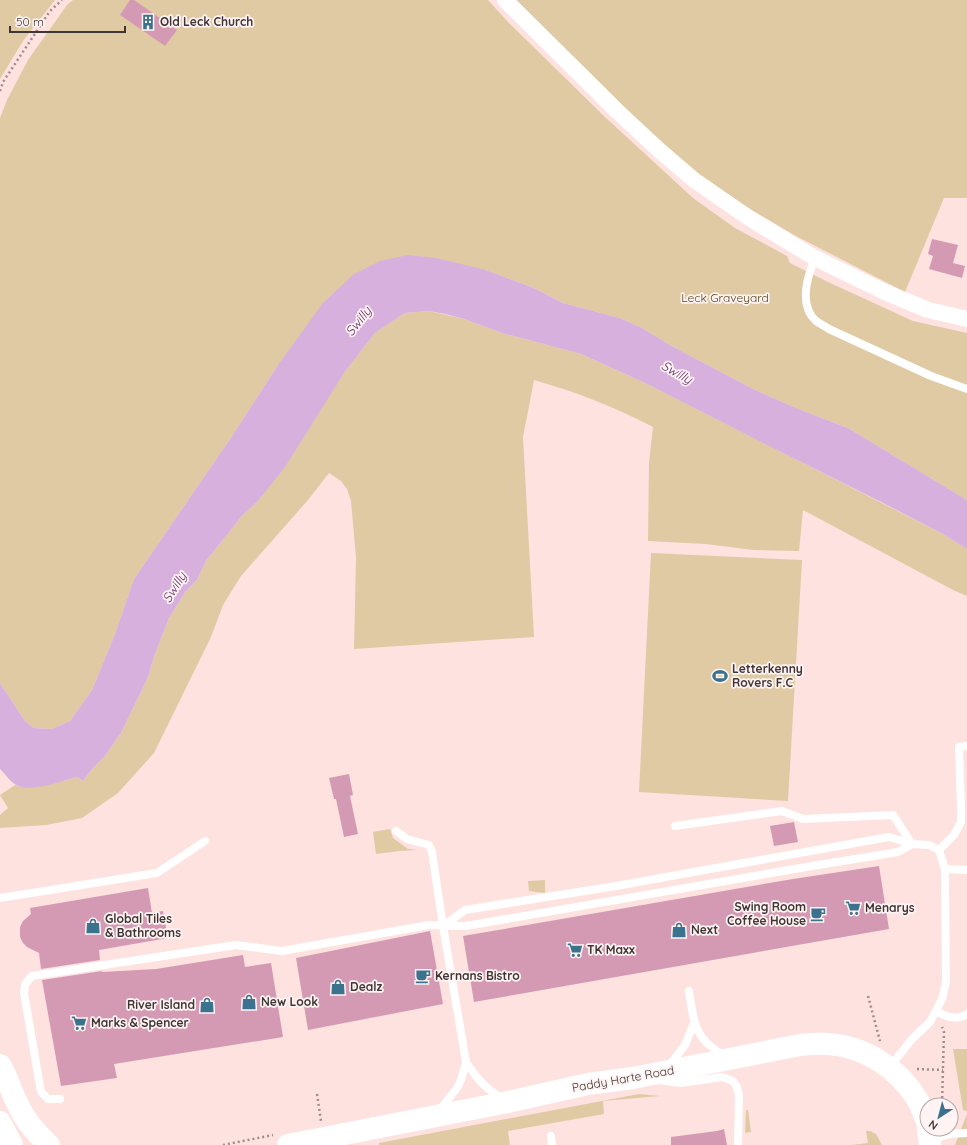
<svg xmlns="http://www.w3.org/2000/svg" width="967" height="1145" font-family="Quicksand,sans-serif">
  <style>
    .green { fill: #dfcaa4 }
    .water { fill: #d8b0de }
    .building { fill: #d59ab3 }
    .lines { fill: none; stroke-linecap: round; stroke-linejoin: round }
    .path { stroke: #9f8c8b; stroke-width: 2.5; stroke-dasharray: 2 3; stroke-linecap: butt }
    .service { stroke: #fff; stroke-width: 8 }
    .minor { stroke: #fff; stroke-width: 16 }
    .secondary { stroke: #fff; stroke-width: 22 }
    .labels { text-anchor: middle; stroke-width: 3.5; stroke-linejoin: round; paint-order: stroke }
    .poi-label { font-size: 12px; font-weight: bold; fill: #403535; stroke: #fff4f3; text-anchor: start }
    .park-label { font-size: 12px; fill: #564218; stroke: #fff4f3 }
    .street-label { font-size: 12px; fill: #403535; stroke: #fff4f3 }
    .water-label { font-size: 13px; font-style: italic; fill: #602f68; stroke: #fff4f3 }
  </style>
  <rect width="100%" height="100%" fill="#fde2e0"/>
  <path class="green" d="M0 0H55L23 41 0 79Z
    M73 0H488L508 22 605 117 693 198 735 228 787 256 790 263 828 282 913 321 967 333V500L848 428 796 408 753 389 670 345 642 328 620 318 563 303 534 288 486 270 278 365 230 439 134 579 115 634 92 690 70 721 52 729 34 728 25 721 0 683V118L7 100 28 60 67 5Z
    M516 0H967V198H944L905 292 796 236 745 206 678 160Z
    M429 311 464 319 502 333 581 354 645 383 943 534 967 549V596L953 590 803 510 799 551 753 550 706 544 648 541 649 463 653 427C615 407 576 392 534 380L523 437 534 637 354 649 356 557 351 501 347 489 341 481 329 473 308 500 241 576 223 605 211 637 154 753 118 793 82 818 46 825 0 828V815L8 808 0 795 15 785 20 787 64 781 77 777 83 781 92 769 105 756 121 733 141 692 148 677 155 654 169 618 186 591 197 580 206 561 242 516 257 502 344 373 375 333 405 313Z
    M651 553 802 560 788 801 639 792Z
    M390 829 393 838 408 849 417 850 400 851 376 854 373 832Z
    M545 880V893L529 891 528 881Z
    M953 1049H967V1111L963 1110Z
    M639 1094 660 1096 603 1101 604 1114 508 1131 510 1145H379V1143Z
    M746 1110H748L751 1132 745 1133Z
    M967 1114V1145H955Z
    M866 1131H870L876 1134 882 1145H851L868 1143Z"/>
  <path class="water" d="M408 255 436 258 486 270 534 288 563 303 620 318 642 328 670 345 753 389 796 408 848 428 967 500V549L943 534 883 503 775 449 645 383 581 354 502 333 464 319 445 314 429 311 405 313 375 333 344 373 285 467 257 502 242 516 206 561 197 580 186 591 169 618 155 654 148 677 141 692 121 733 105 756 92 769 83 781 77 777C63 781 31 792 18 786 11 783 5 774 0 769V683L25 721 34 728 52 729 70 721 92 690 115 634 134 579 230 439 278 365 323 303 354 274 380 261Z"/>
  <path class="building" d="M130 0H134L177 30 165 46 120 15Z
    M932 239 958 245 953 263 965 266 962 278 929 269 933 256 928 254Z
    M349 774 353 795 350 796 358 834 344 837 336 799H334L329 778Z
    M794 822 798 842 774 846 770 826Z
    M879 866 889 929 474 1002 463 936 793 879Z
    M148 888 152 913 163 911 168 938 99 950 100 960 41 969 39 953 27 947 23 943 20 937V927L23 921 31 914 30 908Z
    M430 931 443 1004 308 1030 296 958Z
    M243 955 245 967 271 963 283 1037 114 1064 117 1078 61 1086 42 980 102 971V972L156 969Z
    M724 1129 727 1145H671V1137L717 1131Z"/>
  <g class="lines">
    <path class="path" d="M0 91 3 82 50 11 62 0
      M868 996 880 1041
      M917 1069 943 1070
      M317 1094 321 1121
      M942 1103 944 1032 942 1027
      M223 1145 273 1135"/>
    <path class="service" d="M815 258C807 277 798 305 816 321 820 324 825 326 829 329L931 376 967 389
      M675 826 782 811 803 819 893 815 912 844
      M396 831 407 839 429 845 432 852 443 926 466 1062 461 1080 457 1088 439 1111
      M939 850 954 835 961 822V807L959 747 967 746
      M945 869 967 870
      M0 898 157 873 205 841
      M443 926 465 910 616 886 889 837 912 844
      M689 991C694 1023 694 1039 725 1056
      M936 1011C946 1017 957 1021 967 1014
      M466 1062C477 1079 486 1089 503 1099
      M668 1067 685 1045 694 1023
      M659 1080 681 1083 722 1077 733 1081 737 1087 739 1096 738 1145
      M60 1099H48L41 1092 24 993 25 984 32 976 236 945 282 951 429 925 466 926 812 866 898 852 912 844 929 845 939 850 945 869 946 982 942 999 930 1022 912 1039 890 1067
      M551 1136 552 1145
      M931 1140 949 1134 967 1133"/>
    <path class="minor" d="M505 0 617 111 659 150 694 180 749 218 815 258 887 293 928 310 967 319"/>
    <path class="secondary" d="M0 1065C8 1077 11 1092 18 1105 25 1120 37 1134 49 1145
      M0 1122 12 1145
      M928 1129 930 1145
      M288 1145 508 1102 588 1084 633 1078 800 1045C809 1044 818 1043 828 1044 864 1046 898 1068 917 1099 921 1106 924 1114 927 1122"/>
  </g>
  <defs>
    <g id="building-bare" transform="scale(1.2)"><path d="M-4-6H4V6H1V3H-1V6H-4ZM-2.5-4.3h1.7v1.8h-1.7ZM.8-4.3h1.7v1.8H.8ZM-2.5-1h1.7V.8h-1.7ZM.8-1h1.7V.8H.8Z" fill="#3b738e" stroke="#fff4f3" stroke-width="2.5" paint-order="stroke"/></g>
    <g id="stadium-bare" transform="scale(1.2)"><path d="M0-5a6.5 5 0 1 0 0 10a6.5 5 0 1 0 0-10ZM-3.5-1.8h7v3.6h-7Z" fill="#3b738e" stroke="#fff4f3" stroke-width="2.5" paint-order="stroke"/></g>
    <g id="supermarket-bare" transform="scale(1.2)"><path d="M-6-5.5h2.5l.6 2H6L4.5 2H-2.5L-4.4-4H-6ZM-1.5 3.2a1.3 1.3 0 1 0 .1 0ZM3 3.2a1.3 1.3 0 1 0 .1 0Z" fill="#3b738e" stroke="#fff4f3" stroke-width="2.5" paint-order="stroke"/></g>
    <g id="cafe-bare" transform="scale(1.2)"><path d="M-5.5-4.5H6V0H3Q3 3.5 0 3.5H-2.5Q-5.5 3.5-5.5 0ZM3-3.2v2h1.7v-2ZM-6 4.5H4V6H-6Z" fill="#3b738e" stroke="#fff4f3" stroke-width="2.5" paint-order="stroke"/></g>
    <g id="shop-bare" transform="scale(1.2)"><path d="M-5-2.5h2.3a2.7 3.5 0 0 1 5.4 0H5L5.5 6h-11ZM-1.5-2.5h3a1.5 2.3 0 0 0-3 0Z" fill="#3b738e" stroke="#fff4f3" stroke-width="2.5" paint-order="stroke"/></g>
  </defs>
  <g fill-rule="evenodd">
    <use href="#building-bare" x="148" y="22"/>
    <use href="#stadium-bare" x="720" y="676"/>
    <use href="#supermarket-bare" x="853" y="908"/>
    <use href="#cafe-bare" x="818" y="914"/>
    <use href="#shop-bare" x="93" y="926"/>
    <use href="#shop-bare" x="679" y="930"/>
    <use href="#supermarket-bare" x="575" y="950"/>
    <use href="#cafe-bare" x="423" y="976"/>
    <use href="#shop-bare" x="338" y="987"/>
    <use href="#shop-bare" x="249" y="1002"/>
    <use href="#shop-bare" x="207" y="1005"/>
    <use href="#supermarket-bare" x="79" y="1023"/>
  </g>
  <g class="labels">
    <g class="poi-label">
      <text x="160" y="26">Old Leck Church</text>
      <text x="732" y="673">Letterkenny<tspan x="732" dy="14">Rovers F.C</tspan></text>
      <text x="806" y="911" text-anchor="end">Swing Room<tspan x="806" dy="14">Coffee House</tspan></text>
      <text x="865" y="912">Menarys</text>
      <text x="105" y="923">Global Tiles<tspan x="105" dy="14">&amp; Bathrooms</tspan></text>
      <text x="691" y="934">Next</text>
      <text x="587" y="954">TK Maxx</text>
      <text x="435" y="980">Kernans Bistro</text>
      <text x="350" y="991">Dealz</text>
      <text x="261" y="1006">New Look</text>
      <text x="195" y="1009" text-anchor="end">River Island</text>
      <text x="91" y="1027">Marks &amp; Spencer</text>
    </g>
    <g class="park-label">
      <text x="725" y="302">Leck Graveyard</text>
    </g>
    <g class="street-label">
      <text transform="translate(623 1079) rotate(-10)" y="4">Paddy Harte Road</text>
    </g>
    <g class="water-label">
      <text transform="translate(358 321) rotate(-52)" y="5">Swilly</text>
      <text transform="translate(677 372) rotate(29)" y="5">Swilly</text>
      <text transform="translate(174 587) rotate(-58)" y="5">Swilly</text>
    </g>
  </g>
  <g transform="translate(939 1117) rotate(216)"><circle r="19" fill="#fff4f3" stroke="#b3a8a7"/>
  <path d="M0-3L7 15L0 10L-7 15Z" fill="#3b738e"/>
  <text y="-6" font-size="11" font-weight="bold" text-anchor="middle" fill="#403535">N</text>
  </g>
  <path d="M10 26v6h115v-6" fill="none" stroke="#403535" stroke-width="2"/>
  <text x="16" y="26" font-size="12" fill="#403535" stroke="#fff4f3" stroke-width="3" paint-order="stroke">50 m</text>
</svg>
